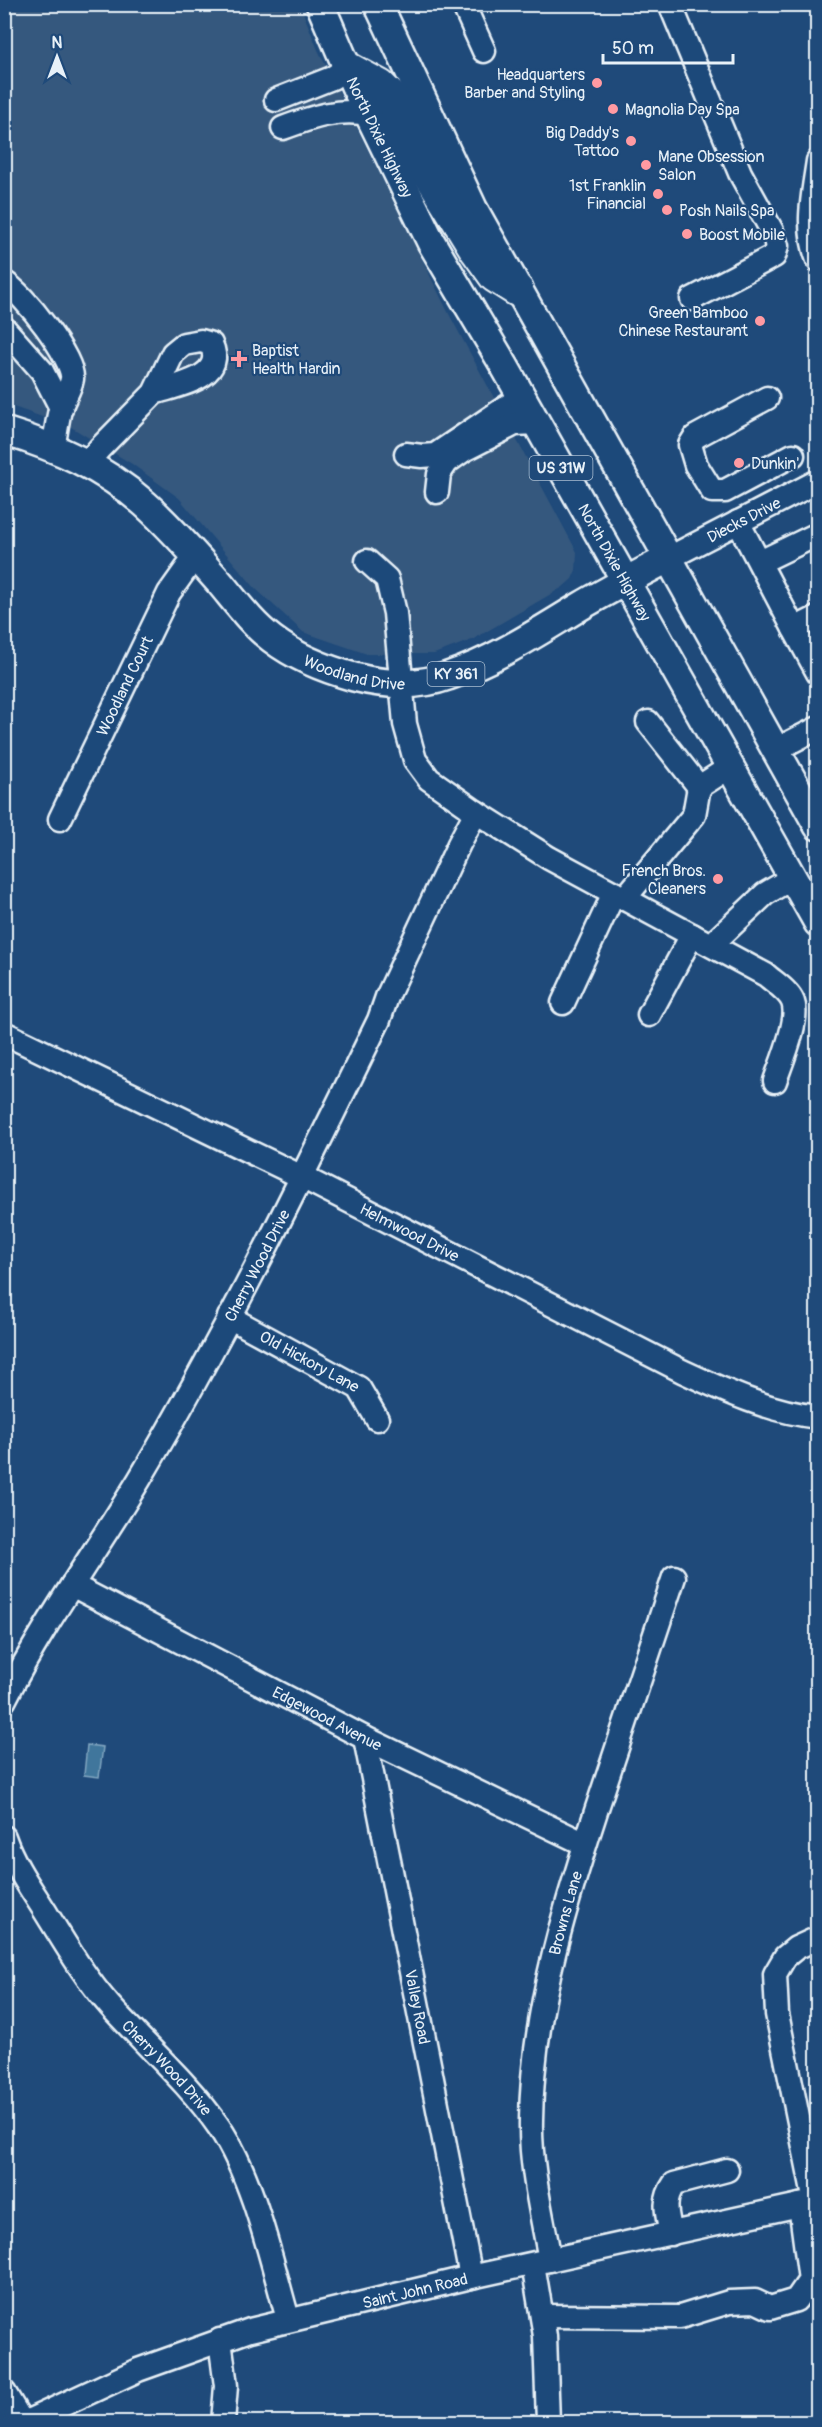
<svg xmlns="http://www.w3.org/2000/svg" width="822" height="2427" font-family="Pangolin,sans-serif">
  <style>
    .built { fill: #35587e }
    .water { fill: #40769c; stroke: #83a7c1; stroke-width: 1.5 }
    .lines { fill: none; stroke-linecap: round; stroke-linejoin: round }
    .minor-casing { stroke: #e8f1f8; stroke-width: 27 }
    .major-casing { stroke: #e8f1f8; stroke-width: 32 }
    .highway-casing { stroke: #e8f1f8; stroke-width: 36 }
    .minor { stroke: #1f4a7a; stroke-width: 22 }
    .major { stroke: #1f4a7a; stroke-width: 27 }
    .highway { stroke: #1f4a7a; stroke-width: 32 }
    .poi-dot { fill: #ff9aa2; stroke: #1f4a7a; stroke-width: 2 }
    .labels { text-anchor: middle; stroke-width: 4.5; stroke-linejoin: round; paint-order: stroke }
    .shield { fill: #1f4a7a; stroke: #acbfd2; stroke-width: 1.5 }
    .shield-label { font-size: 15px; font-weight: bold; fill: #e8f1f8 }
    .poi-label { font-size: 16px; fill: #e8f1f8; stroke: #1f4a7a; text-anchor: start }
    .street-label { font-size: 16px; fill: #e8f1f8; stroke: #1f4a7a }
  </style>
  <rect width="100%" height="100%" fill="#1f4a7a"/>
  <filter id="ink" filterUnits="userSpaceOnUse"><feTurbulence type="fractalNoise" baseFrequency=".0167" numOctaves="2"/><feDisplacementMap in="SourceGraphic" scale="12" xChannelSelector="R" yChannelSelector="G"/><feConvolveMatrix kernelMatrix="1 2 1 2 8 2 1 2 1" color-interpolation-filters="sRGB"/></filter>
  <g filter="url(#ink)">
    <path class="built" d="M4 5H300L318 50 449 314 577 552 576 570 572 579 563 587 472 640 434 654H367L303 632 256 589 179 498 132 464 71 427 5 404Z"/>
    <path class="water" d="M87 1745 103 1747 99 1777 84 1775Z"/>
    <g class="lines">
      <g class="minor-casing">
        <g id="minor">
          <path d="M463 4 484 51"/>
          <path d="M670 4 740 173 772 231 777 246 774 256 692 299"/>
          <path d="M276 100 332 78 347 68"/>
          <path d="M283 128C313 117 338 108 369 114"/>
          <path d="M818 161C813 196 805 227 818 260"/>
          <path d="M4 282C22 292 75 359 72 379 70 390 63 399 60 410 57 422 56 434 53 447"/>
          <path d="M4 328 42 371 61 408"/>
          <path d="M767 398 695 437 690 445 696 465 712 491H725L793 455"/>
          <path d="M406 454 422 456 435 455 521 397"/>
          <path d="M87 463 99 449 154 393 173 353 184 344 201 341 211 344C227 378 178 385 154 393"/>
          <path d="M437 492 439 474 447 462 464 450 515 424 536 423"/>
          <path d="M738 522 794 629 818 617"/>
          <path id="s1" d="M669 558 818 481"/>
          <path d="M367 561 387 579 395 613 405 724 415 760 429 779 476 812 549 858 766 975C774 982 789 991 793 1002 800 1020 781 1063 775 1081"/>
          <path d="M760 562 818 534"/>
          <path d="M794 629 818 673"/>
          <path d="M648 722 699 787 730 767"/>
          <path d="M775 750 818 728"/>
          <path id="s2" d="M60 819 169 593 196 555"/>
          <path d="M624 899 694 815 699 787"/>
          <path d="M711 945 765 894 792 878"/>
          <path d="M563 1003 614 893"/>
          <path d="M649 1015 692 935"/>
          <path id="s3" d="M4 1033 302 1177 682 1371C725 1391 770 1412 818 1417"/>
          <path id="s4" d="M229 1317 359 1388 377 1419"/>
          <path id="s5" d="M72 1585 365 1738 585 1844"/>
          <path id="s6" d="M4 1701C43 1624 94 1554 139 1480 227 1332 303 1175 379 1020L387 997 459 844 476 812"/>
          <path id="s7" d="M365 1738 471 2277"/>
          <path id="s8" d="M4 1837C14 1866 32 1890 48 1916 67 1947 86 1979 110 2006 146 2046 188 2082 219 2127 254 2179 271 2260 288 2319"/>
          <path d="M815 2201 777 2014 775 1974 785 1957 796 1948 818 1938"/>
          <path d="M671 2234C667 2214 662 2201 674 2184L727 2170"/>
          <path id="s9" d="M550 2260C542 2215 530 2167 531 2121 532 2006 569 1892 605 1784 628 1715 651 1646 674 1577"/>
          <path d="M533 2264 545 2336 548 2422"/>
          <path d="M542 2316 680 2317 729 2302 755 2301 770 2308 796 2300 810 2280 800 2205"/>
          <path d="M220 2340 226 2386 223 2422"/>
          <path d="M4 2392 22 2422"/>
          <path id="s10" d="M26 2422 138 2370 250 2330 471 2277 818 2201"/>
        </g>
      </g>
      <g class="major-casing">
        <g id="major">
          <path id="s11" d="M320 4 355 86 431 242 505 367 818 923"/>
          <path d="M378 4 473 208 818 826"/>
          <path id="s12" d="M4 431C56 447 103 467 145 504 172 528 196 556 220 583 236 602 252 624 272 639 297 658 325 669 354 677 385 685 418 687 448 676 496 660 538 632 581 606 610 589 639 574 669 558"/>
        </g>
      </g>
      <g class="highway-casing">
        <path id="highway" d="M347 68 380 86 393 99 426 168 477 251 495 276 517 290"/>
      </g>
      <use href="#minor" class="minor"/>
      <use href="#major" class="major"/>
      <use href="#highway" class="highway"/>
    </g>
  </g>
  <g class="poi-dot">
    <circle cx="597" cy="83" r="6"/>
    <circle cx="613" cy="109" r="6"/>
    <circle cx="631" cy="141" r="6"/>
    <circle cx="646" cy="165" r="6"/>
    <circle cx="658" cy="194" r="6"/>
    <circle cx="667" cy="210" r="6"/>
    <circle cx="687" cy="234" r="6"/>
    <circle cx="760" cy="321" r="6"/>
    <path d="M236 350h6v6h6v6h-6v6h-6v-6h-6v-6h6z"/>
    <circle cx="739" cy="463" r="6"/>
    <circle cx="718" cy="879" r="6"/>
  </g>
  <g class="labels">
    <g class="shield">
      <rect x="529.5" y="456" width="63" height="24" rx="4.5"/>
      <rect x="427.5" y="662" width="57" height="24" rx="4.5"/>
    </g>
    <g class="shield-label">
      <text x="561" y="473">US 31W</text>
      <text x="456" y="679">KY 361</text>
    </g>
    <g class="poi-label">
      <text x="585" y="80" text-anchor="end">Headquarters<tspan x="585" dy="18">Barber and Styling</tspan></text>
      <text x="625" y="115">Magnolia Day Spa</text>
      <text x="619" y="138" text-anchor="end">Big Daddy's<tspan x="619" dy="18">Tattoo</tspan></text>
      <text x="658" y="162">Mane Obsession<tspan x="658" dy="18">Salon</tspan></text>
      <text x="646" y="191" text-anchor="end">1st Franklin<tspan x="646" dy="18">Financial</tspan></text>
      <text x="679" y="216">Posh Nails Spa</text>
      <text x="699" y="240">Boost Mobile</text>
      <text x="748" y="318" text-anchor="end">Green Bamboo<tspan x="748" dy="18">Chinese Restaurant</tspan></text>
      <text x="252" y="356">Baptist<tspan x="252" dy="18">Health Hardin</tspan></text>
      <text x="751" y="469">Dunkin'</text>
      <text x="706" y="876" text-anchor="end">French Bros.<tspan x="706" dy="18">Cleaners</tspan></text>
    </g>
    <g class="street-label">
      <text dy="6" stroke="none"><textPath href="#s11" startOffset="146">North Dixie Highway</textPath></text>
      <text dy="6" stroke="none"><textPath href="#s1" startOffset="84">Diecks Drive</textPath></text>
      <text dy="6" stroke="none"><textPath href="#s11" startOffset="632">North Dixie Highway</textPath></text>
      <text dy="6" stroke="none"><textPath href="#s12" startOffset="436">Woodland Drive</textPath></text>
      <text dy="6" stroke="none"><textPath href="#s2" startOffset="148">Woodland Court</textPath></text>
      <text dy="6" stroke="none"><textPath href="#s3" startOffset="452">Helmwood Drive</textPath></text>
      <text dy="6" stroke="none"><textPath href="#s6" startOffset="504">Cherry Wood Drive</textPath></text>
      <text dy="6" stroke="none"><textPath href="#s4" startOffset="92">Old Hickory Lane</textPath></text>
      <text dy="6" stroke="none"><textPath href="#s5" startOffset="288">Edgewood Avenue</textPath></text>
      <text dy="6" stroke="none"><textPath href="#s9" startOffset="352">Browns Lane</textPath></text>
      <text dy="6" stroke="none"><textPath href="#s7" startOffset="274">Valley Road</textPath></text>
      <text dy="6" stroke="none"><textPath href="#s8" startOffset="284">Cherry Wood Drive</textPath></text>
      <text dy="6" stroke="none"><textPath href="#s10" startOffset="412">Saint John Road</textPath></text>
    </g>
  </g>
  <rect width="822" height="2427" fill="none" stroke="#1f4a7a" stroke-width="24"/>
  <rect x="12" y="12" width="798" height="2403" fill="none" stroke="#e8f1f8" stroke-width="2" filter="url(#ink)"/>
  <g transform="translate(57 57)" stroke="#1f4a7a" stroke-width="4.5" paint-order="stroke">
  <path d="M0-4.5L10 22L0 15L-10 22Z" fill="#e8f1f8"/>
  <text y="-9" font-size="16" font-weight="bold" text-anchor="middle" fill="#e8f1f8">N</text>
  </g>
  <path d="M603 54v9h130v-9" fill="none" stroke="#e8f1f8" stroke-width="3"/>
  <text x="612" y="54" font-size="18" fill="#e8f1f8" stroke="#1f4a7a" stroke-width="4.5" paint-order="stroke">50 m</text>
</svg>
